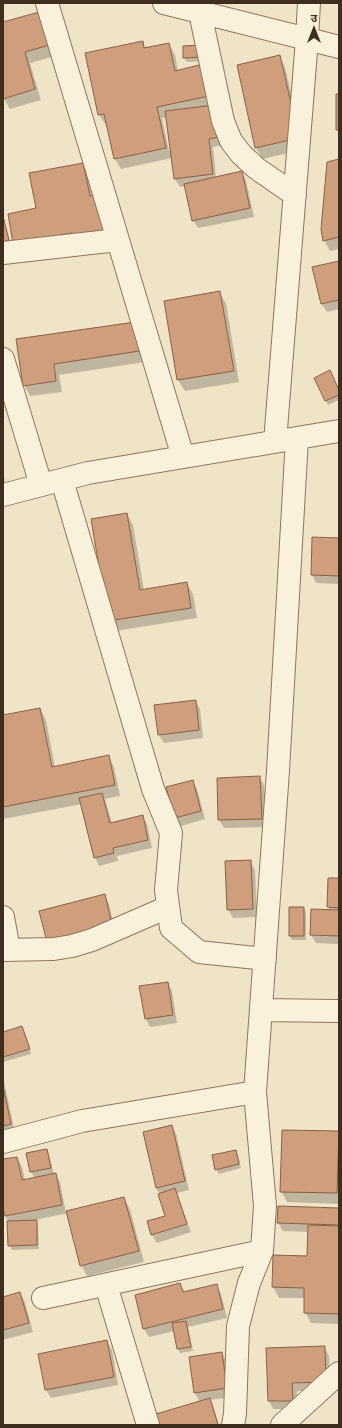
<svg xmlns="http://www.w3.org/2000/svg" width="342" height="1428" viewBox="0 0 342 1428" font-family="Literata,'Noto Sans Devanagari',serif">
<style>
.shadow{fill:#0003;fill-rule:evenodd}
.building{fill:#cf9f7d;stroke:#8d5f41}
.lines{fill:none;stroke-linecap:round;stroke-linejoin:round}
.street-casing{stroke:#8d765c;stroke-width:24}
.street{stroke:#faf1dc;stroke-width:22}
</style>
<rect width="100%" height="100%" fill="#f0e4c8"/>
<path class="shadow" d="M43,12L58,55L30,63L41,100L10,109L3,97V23Z
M142,42L146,49L169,44L175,55L178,71L207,64L224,145L213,147L216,178L242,172L246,181L254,217L198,228L193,220L186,186L180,187L175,179L172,158L121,169L115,159L108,125H106L99,115ZM167,117L171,150L169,151L162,118Z
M199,46L203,61L187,62L184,58Z
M279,56L285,67L304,149L263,159L256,148L238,65Z
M339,160V249L330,251L324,240Z
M82,164L88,175L93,197L117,246L21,255L37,209Z
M3,218L10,245L3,246Z
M339,262V309L327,312L322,304Z
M219,293L226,303L239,382L185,391L178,380L165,302Z
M141,322L152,361L59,375L62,392L30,396L24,385L17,340Z
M315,378L339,391V400L328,405Z
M3,469L5,483H3Z
M127,514L133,525L144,590L187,584L193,594L197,618L115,631L92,519Z
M339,539V584L316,583L312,575Z
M195,701L200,709L203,738L164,743L159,735Z
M40,709L46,720L55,767L108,756L114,767L120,796L105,799L112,823L142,816L147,824L152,848L117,856L118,861L99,866L95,857L82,804L3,819V716Z
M259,777L264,785L266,827L224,828L219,820L218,779Z
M192,781L197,789L205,819L181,826L176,818Z
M250,861L255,870L257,917L233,918L228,909Z
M339,879V944L316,943L311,935V910L330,911L328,907Z
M104,896L109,904L117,937L54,954Z
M303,908L306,912V940H292L290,936Z
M168,983L172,991L177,1023L150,1027L146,1019L140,987Z
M22,1028L31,1054L3,1062V1033Z
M3,1076L15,1133L3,1135Z
M172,1126L176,1134L189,1190L177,1193L191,1232L157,1243L152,1235L148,1222L166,1216L160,1194L156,1188Z
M338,1132L339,1204L287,1202L281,1191Z
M47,1150L49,1154L54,1174H55L60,1182L66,1213L124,1198L130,1209L144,1262L87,1276L81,1265L68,1213L35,1220L38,1225L39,1249L12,1250L9,1245L8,1221L5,1216L3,1203V1160L17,1158L22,1166L25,1180L35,1178L31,1172L28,1153Z
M236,1151L238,1155L241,1168L219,1174L216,1169Z
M339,1209V1324L311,1323L305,1312V1298H279L273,1287L308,1257L309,1232L283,1231L278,1223Z
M180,1284L185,1293L216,1285L221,1294L227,1318L188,1327L193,1351L180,1353L178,1349L175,1331L149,1337L144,1329L136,1295Z
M20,1293L25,1302L33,1332L3,1340V1298Z
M107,1341L112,1350L118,1385L51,1398L46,1390L39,1355Z
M324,1347L329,1356L330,1390L297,1391V1409H273L269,1401Z
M222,1354L227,1362L231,1397L210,1400L214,1408L219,1425H160L200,1402L195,1393Z"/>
<path class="building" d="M43,11L53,44L25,52L35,89L3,99V22Z
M143,41L144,48L169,43L175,71L207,63L214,95L157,107L166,148L114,159L104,114L98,115L85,53Z
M200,45L201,57L183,58V46Z
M280,55L299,138L255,148L237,65Z
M336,94H339V130H336Z
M214,105L220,137L209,139L213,174L174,179L165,111Z
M339,159V237L323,241L321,229L327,162Z
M83,163L90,196L103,194L112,235L73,243L72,233L13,244L8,214L36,208L29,173Z
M242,171L250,208L192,221L184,184Z
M3,216L9,240L3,242Z
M339,261V300L321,304L312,267Z
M220,291L234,371L177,380L164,301Z
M142,321L146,350L54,364L56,381L23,386L16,339Z
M330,370L339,390V395L325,401L314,378Z
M127,513L140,590L187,582L191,608L108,621L91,519Z
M312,537L339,538V576L311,575Z
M196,700L199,730L158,735L154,705Z
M40,708L52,767L109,755L115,785L3,807V715Z
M260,776L262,819L218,820L217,778Z
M193,780L201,811L175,818L166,787Z
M102,793L110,823L143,815L148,840L113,848L114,853L94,858L79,798Z
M251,860L253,909L227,910L225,861Z
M328,878H339V908L327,907Z
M105,894L113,929L48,946L39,911Z
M289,907H304V936H289Z
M311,909L339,910V936L310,935Z
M168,982L173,1015L145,1019L139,986Z
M22,1026L30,1049L3,1057V1032Z
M3,1086L11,1124L3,1126Z
M172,1125L185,1181L156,1188L143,1132Z
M282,1130L339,1131L337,1193L280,1192Z
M47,1149L51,1168L30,1172L26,1153Z
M236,1150L239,1164L215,1170L212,1155Z
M17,1157L22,1180L56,1173L62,1205L5,1216L3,1209V1159Z
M175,1188L187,1224L151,1235L147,1221L165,1216L158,1194Z
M124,1197L139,1251L80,1266L66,1211Z
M278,1206L339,1208V1225L277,1223Z
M37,1220V1245L8,1246L7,1221Z
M308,1225L339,1226V1314L304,1313V1288L272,1287L273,1255L307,1256Z
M180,1283L183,1292L217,1284L223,1309L143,1329L135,1295Z
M20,1292L29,1323L3,1330V1297Z
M186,1321L191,1347L177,1349L172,1323Z
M107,1340L114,1377L45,1390L38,1354Z
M325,1346L326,1382L292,1383L293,1401H268L266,1348Z
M222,1352L227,1388L194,1393L189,1357Z
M210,1398L218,1425H159L156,1414Z"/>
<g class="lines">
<defs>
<path id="street" d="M47,3L183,457
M164,3L339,47
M198,3L223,121L231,141L241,154L256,168L295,195
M3,253L118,240
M3,359L41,485
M275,442L307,39L309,3
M62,480L153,789L171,833L166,890L171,928L199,952L265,959
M3,495L88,473L339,431
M3,917L9,950
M3,950L54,949L72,946L92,940L168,907
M261,1010L339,1011
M3,1142L82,1121L255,1092
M106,1285L148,1425
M43,1298L262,1251
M233,1425L235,1414L238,1326L249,1283L262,1251L265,1206L255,1092L278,771L297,438
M282,1425L339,1373"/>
</defs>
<use href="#street" class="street-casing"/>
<use href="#street" class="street"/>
</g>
<rect width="342" height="1428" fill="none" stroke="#3d2e20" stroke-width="8"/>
<g transform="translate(314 28)" stroke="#f7eed8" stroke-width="3" paint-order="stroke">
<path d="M0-3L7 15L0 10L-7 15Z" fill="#3d2e20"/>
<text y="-6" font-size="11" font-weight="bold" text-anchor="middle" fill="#3d2e20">उ</text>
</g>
</svg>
